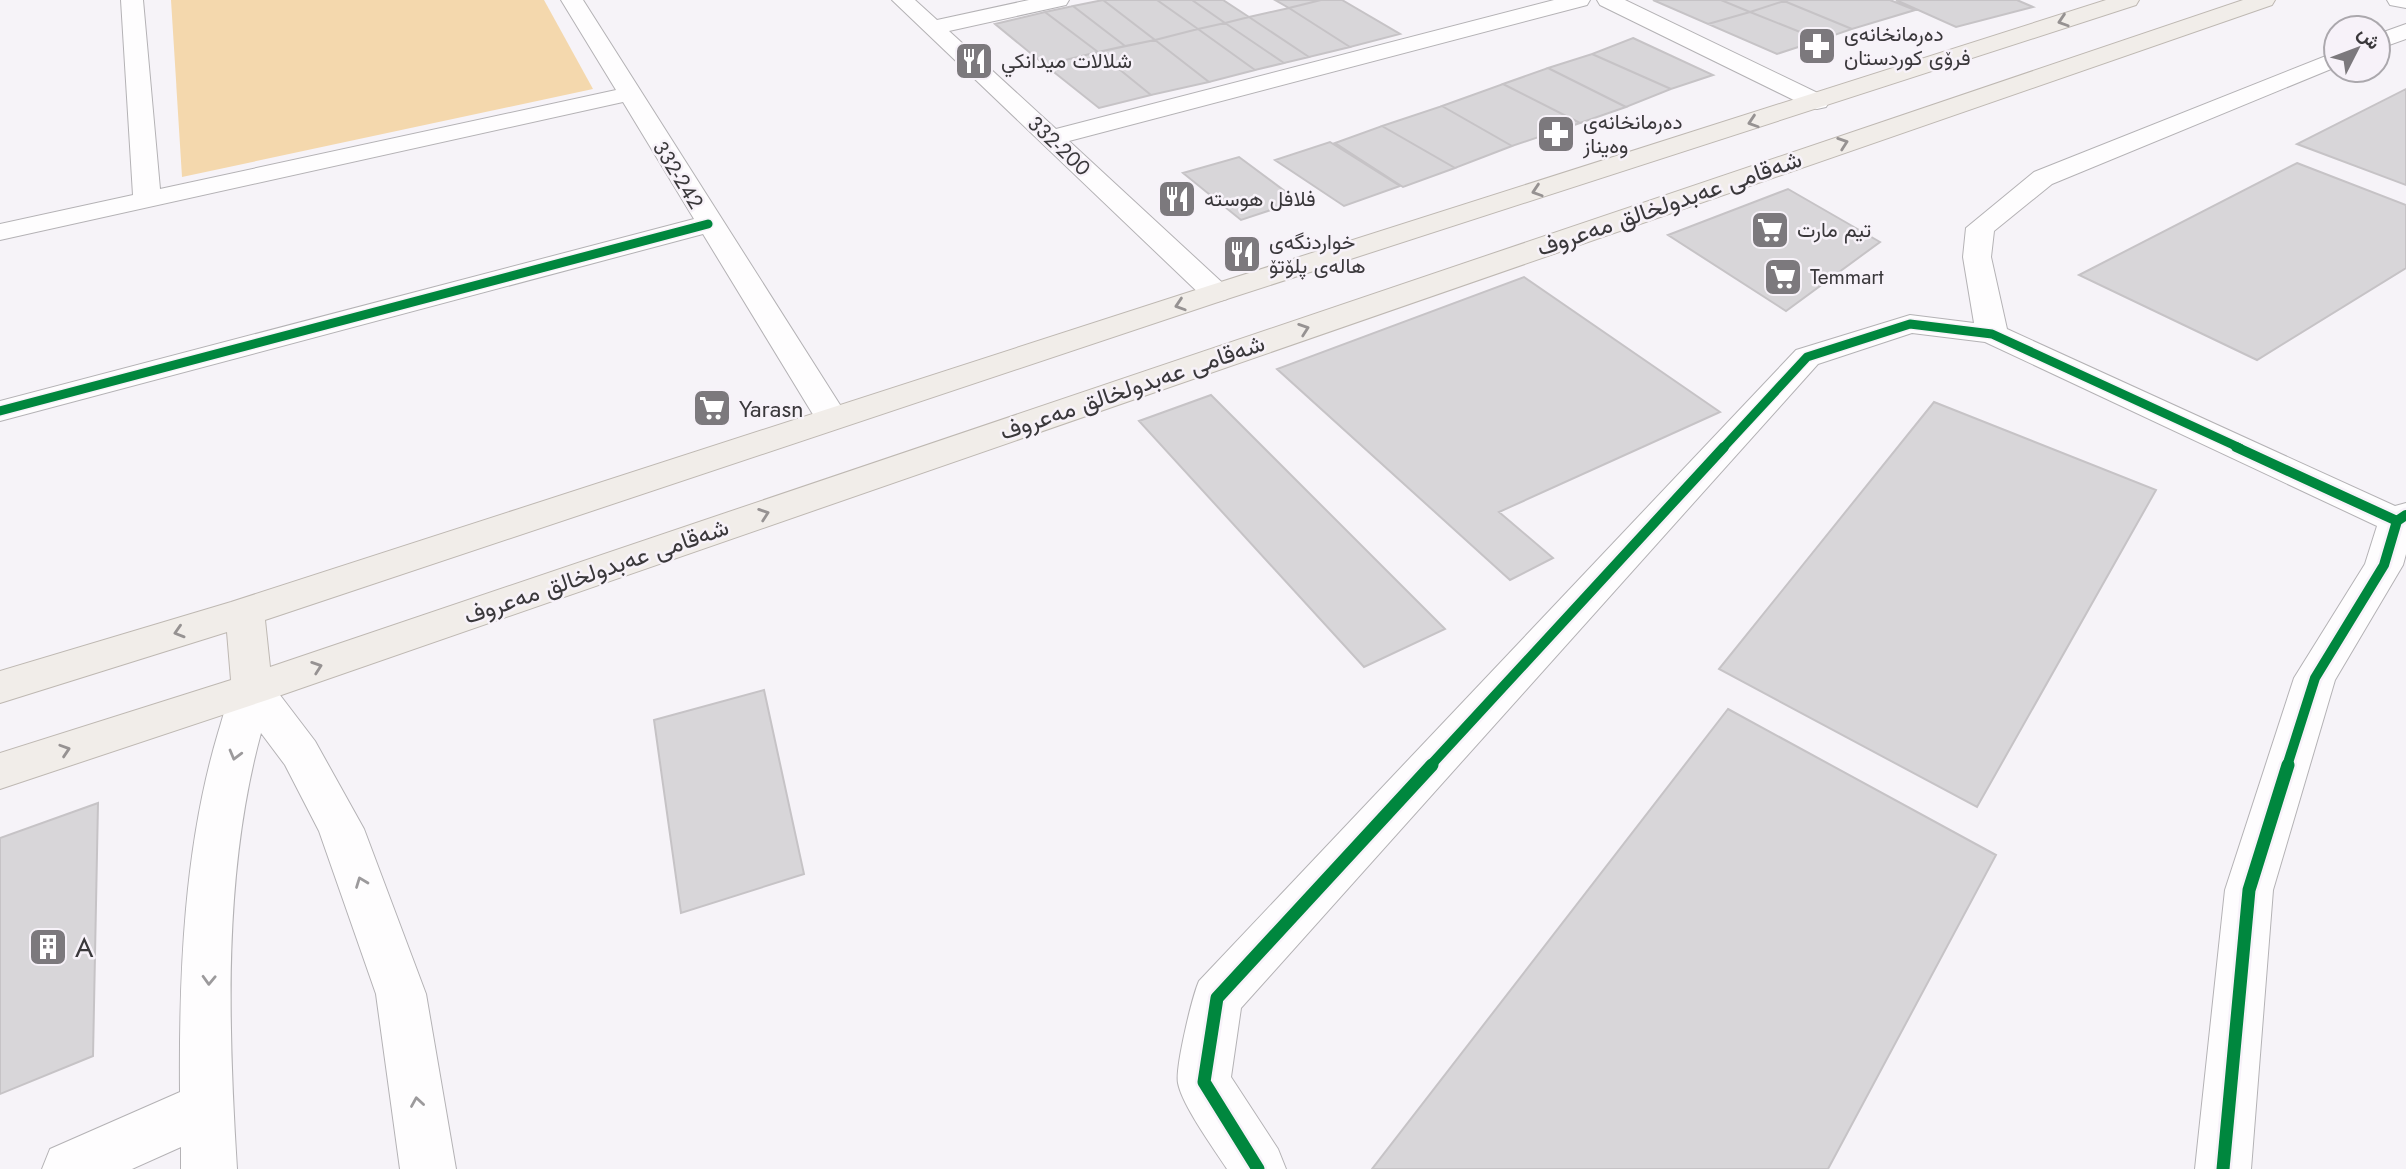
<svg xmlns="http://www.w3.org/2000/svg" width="2406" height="1169" viewBox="0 0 2406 1169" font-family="Jost,Vazirmatn,sans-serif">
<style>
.green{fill:#f4d8ad}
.building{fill:#d8d6d9;stroke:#c6c3c6;stroke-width:2}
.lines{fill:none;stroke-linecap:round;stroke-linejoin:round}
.minor-casing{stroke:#b4b2b5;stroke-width:2}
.major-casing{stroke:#beb8b2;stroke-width:2}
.minor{fill:#fefdfe;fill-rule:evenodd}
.major{fill:#f1ede9;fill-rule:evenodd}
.cycleway-far2-casing{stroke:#f7f2f9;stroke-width:12}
.cycleway-far1-casing{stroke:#f7f2f9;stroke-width:15}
.cycleway-casing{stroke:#f7f2f9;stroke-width:18}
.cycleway-far2{stroke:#00873e;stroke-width:9}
.cycleway-far1{stroke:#00873e;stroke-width:10}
.cycleway{stroke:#00873e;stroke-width:13}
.oneway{stroke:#969292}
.oneway2{stroke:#9c9a9c}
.labels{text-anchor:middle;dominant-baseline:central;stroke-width:5;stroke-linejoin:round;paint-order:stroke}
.far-poi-label{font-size:21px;fill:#3a383b;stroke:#f7f2f9;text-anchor:start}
.far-street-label{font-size:21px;fill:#3a383b;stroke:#f7f2f9}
.street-label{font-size:24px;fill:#3a383b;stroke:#f7f2f9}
.poi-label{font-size:24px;fill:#3a383b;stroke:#f7f2f9;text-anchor:start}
.near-poi-label{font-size:28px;fill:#3a383b;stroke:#f7f2f9;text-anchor:start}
</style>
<rect width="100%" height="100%" fill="#f6f3f8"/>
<path class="green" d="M171,0H544L593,89L182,177Z"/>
<path class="building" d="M1103,0L1155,40L1125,46L1073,6Z
M1103,0H1157L1198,29L1155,40Z
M1157,0H1192L1225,23L1198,29Z
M1192,0H1223L1249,17L1225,23Z
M1275,0H1321L1289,8Z
M1321,0H1342L1400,34L1350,47L1289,8Z
M1653,0H1721L1750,12L1708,24Z
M1721,0H1781L1784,1L1750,12Z
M1788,0H1890L1915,10L1852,29L1784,1Z
M1896,0H2017L2033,7L1956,27Z
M1784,1L1852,29L1820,40L1750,12Z
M1073,6L1125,46L1098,52L1045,12Z
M1289,8L1350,47L1309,57L1249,17Z
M1045,12L1098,52L1045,65L995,24Z
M1750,12L1820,40L1777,54L1708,24Z
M1249,17L1309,57L1284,63L1225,23Z
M1225,23L1284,63L1255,70L1198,29Z
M1198,29L1255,70L1209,82L1155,40Z
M1633,38L1713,75L1671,89L1592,54Z
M1155,40L1209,82L1151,95L1098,52Z
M1098,52L1151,95L1099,108L1045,65Z
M1592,54L1671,89L1626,107L1548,68Z
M1548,68L1626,107L1580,123L1503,84Z
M1503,84L1580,123L1512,146L1442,106Z
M2406,89V185L2297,144Z
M1442,106L1512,146L1455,168L1382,126Z
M1382,126L1455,168L1403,187L1335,143Z
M1330,142L1400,186L1344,206L1275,160Z
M1239,157L1298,201L1241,220L1183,173Z
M2297,163L2406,205V268L2257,360L2079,275Z
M1788,189L1880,242L1786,311L1668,235Z
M1524,277L1720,412L1499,512L1553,558L1510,580L1277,369Z
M1211,395L1445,629L1364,667L1139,421Z
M1934,402L2156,490L1977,807L1719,669Z
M764,690L804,874L681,913L654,720Z
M1728,709L1996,855L1828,1169H1372Z
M98,803L93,1056L0,1094V838Z"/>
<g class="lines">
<defs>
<path id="minor" d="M121,0H143L160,189L616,90L561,0H583L849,419L844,426L832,429L820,426L703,234L0,421V401L694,219L623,102L0,240V224L133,195Z
M892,0H915L937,20L1029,0H1069L1066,5L949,31L1056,129L1554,0H1590L1587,5L1069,141L1227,287L1231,293L1227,299L1216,302L1205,299Z
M1597,0H1625L1826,97L1829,102L1826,107L1817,109L1808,107L1600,5Z
M2387,0H2406V8L2390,5Z
M2406,24V39L2378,49V34Z
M2336,52V67L2052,184L1994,231L1991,257L2007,329L2395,506L2406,503V554L2403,565L2335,680L2273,890L2251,1169H2195L2225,890L2294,678L2365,564L2377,526L1985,342L1912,333L1818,364L1241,1008L1231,1077L1278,1149L1286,1169H1227C1214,1149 1182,1105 1178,1083C1175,1068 1192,997 1199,981L1796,350L1910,315L1974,323L1963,257L1966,228L2034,172Z
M252,673L267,678L315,741L364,829L426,994L456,1169H400L376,994L319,831L285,765L261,733C223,873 228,1026 237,1169H181V1147L132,1169H42L50,1149L180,1092C179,973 184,847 218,733C224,714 228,695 237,678Z"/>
<path id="major" d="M2106,0H2139L2136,5L1227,299L265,620L270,667L2243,0H2275L2272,5L267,700L0,789V753L231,680L227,632L0,703V671L231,602L1205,287Z"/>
</defs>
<use href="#minor" class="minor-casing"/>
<use href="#major" class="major-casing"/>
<use href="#minor" class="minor"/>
<use href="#major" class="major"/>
<defs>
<path id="cycleway-far2" d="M0,411L708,224
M1723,448L1807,357L1910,324L1992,334L2240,448"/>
<path id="cycleway-far1" d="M2236,447L2397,521
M1430,766L1724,447
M2287,766L2315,678L2384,565L2397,521L2406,515"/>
<path id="cycleway" d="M1258,1169L1204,1082L1217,998L1432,765
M2223,1169L2249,890L2288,765"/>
</defs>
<use href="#cycleway-far2" class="cycleway-far2-casing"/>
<use href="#cycleway-far1" class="cycleway-far1-casing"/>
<use href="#cycleway" class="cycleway-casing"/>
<use href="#cycleway-far2" class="cycleway-far2"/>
<use href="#cycleway-far1" class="cycleway-far1"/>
<use href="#cycleway" class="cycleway"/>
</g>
<defs><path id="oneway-chevron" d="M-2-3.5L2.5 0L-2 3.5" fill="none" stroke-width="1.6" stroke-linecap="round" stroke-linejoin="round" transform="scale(1.75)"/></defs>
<g class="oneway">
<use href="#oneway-chevron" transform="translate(2063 21) rotate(162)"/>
<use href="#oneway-chevron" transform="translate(1753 122) rotate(162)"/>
<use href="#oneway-chevron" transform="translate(1843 143) rotate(-19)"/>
<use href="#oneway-chevron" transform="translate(1537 191) rotate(162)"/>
<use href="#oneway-chevron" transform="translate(1180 305) rotate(162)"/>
<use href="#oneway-chevron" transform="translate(1304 329) rotate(-19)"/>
<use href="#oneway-chevron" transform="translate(764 514) rotate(-19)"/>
<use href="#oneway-chevron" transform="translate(179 632) rotate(163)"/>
<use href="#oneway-chevron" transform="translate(317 667) rotate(-19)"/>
<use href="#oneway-chevron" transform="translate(65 750) rotate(-18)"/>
</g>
<g class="oneway2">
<use href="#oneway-chevron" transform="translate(235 755) rotate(105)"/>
<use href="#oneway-chevron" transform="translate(361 882) rotate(-111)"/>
<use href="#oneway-chevron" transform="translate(209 980) rotate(92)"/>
<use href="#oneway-chevron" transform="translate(417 1102) rotate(-99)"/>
</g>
<defs>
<symbol id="pharmacy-square" viewBox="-11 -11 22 22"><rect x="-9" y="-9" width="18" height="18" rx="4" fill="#7c797d" stroke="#f7f2f9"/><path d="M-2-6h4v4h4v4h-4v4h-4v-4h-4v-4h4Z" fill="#fff"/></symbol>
<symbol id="restaurant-square" viewBox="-11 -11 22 22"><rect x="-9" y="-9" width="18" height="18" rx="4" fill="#7c797d" stroke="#f7f2f9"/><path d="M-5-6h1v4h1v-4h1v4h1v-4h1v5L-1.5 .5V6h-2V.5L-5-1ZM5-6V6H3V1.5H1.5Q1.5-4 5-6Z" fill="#fff"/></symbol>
<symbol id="supermarket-square" viewBox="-11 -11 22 22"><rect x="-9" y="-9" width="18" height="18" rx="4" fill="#7c797d" stroke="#f7f2f9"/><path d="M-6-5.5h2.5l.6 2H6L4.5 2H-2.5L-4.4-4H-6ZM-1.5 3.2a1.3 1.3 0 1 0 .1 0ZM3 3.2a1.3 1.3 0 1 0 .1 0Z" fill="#fff"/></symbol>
<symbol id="building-square" viewBox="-11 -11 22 22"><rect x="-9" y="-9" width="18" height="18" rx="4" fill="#7c797d" stroke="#f7f2f9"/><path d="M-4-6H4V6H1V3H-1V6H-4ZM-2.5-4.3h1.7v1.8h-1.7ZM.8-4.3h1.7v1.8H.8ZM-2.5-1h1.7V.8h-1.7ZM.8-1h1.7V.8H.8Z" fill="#fff"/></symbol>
</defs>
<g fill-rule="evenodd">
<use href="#pharmacy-square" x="1795" y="24" width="44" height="44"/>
<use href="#restaurant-square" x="952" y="39" width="44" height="44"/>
<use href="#pharmacy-square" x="1534" y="112" width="44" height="44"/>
<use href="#restaurant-square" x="1155" y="177" width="44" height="44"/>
<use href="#supermarket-square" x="1748" y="208" width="44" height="44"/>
<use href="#restaurant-square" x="1220" y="232" width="44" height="44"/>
<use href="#supermarket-square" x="1761" y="255" width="44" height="44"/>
<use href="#supermarket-square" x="690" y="386" width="44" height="44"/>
<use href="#building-square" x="26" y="925" width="44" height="44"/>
</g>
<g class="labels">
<g class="far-poi-label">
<text x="1844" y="34">دەرمانخانەی<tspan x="1844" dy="24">فرۆی کوردستان</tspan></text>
<text x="1001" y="61">شلالات ميدانكي</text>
<text x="1583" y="122">دەرمانخانەی<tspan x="1583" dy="24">وەیناز</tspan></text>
<text x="1204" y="199">فلافل هوسته</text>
<text x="1797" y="230">تيم مارت</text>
<text x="1269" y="242">خواردنگەی<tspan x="1269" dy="24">هالەی پلۆتۆ</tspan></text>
<text x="1810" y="277">Temmart</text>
</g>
<g class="far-street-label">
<text transform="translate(1059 146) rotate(43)">332-200</text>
<text transform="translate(678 175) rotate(58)">332-242</text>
</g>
<g class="street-label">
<text transform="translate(1669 203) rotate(-19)">شەقامی عەبدولخالق مەعروف</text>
<text transform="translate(1132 387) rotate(-19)">شەقامی عەبدولخالق مەعروف</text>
<text transform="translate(596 571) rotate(-19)">شەقامی عەبدولخالق مەعروف</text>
</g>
<g class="poi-label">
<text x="739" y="408">Yarasn</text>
</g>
<g class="near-poi-label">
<text x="75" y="947">A</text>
</g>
</g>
<g transform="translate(2357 49) rotate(48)"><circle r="33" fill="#f7f2f9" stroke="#aba8ad" stroke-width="2"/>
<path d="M0-5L12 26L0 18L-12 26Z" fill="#7c797d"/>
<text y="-10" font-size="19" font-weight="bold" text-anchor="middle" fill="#3a383b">ش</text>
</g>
</svg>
